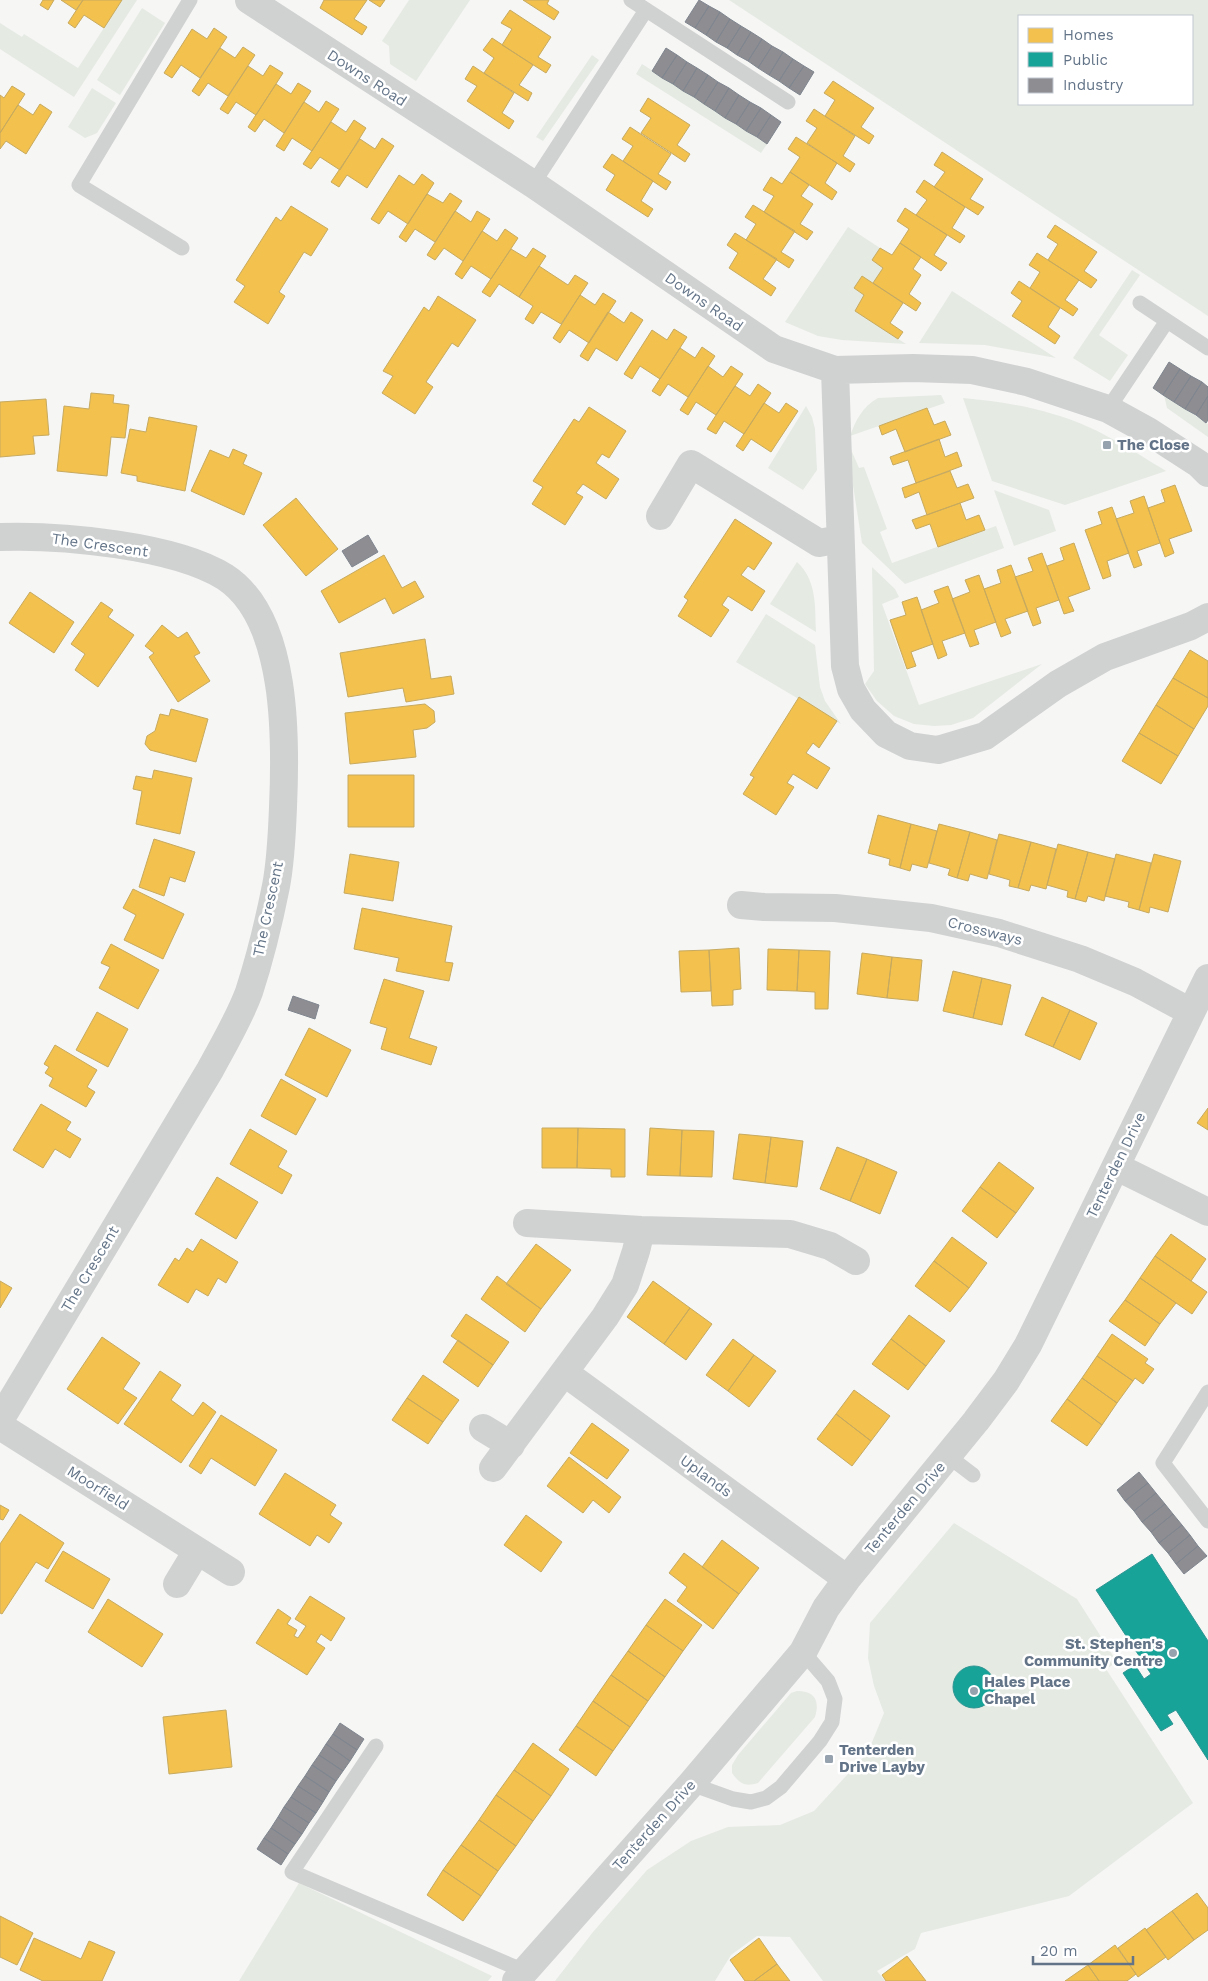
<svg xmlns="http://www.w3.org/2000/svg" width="1208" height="1981" viewBox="0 0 1208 1981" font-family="'Work Sans',sans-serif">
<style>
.green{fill:#e5eae3;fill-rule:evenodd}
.homes{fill:#f2c14e;stroke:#c7aa5f}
.public{fill:#17a398;stroke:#2e9593}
.industry{fill:#8d8d92;stroke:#80868f}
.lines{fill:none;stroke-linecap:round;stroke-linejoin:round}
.service{stroke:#d0d1d1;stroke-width:15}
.minor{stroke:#d0d1d1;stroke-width:28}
.poi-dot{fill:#96a2ae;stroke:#fff;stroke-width:2}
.labels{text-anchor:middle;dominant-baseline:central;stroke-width:5;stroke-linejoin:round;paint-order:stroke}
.street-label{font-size:15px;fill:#637488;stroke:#fff}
.poi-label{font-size:15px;font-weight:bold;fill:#637488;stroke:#fff;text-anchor:start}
</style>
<rect width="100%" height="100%" fill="#f6f6f5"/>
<path class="green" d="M122,0H137L74,97L0,49V23L22,37L24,34L78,68Z
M409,0H470L416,81L390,64L389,46L382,41Z
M729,0H1208V316ZM1192,16V104H1019V16Z
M142,8L165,23L120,95L97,80Z
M592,55L599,60L543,141L536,137Z
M642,64L767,144L761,153L636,74Z
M92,88L116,103L97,133L85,138L68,127Z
M848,227L880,248L872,260L883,268L873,283L862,276L854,288L864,295L855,311L906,344L842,340L818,336L785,322Z
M1132,270L1140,275L1099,335L1128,355L1110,381L1073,358Z
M952,291L1056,358L985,345L919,343Z
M941,395L945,403L850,436C856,420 862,407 878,398Z
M1164,395L1208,424V437L1167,408Z
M963,398C994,401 1024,405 1053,414C1094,425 1130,449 1166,471L1065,505L992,481Z
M806,406L812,417L815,429L817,470L803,490L768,468Z
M849,445L859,468L864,467L887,529L880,532L892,563L996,526L1004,548L905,584L862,543L852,479Z
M994,490L1049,510L1056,531L1014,546Z
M797,562C817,580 815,607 816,632L770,604Z
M872,567L895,589L899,597L882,604L919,705L1042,664L973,718L951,725L934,726L914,724L894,716L877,701L865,684L874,671Z
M766,614L815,645L820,687L825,701L841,724L736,662Z
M954,1523L1077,1599L1117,1662L1106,1669L1193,1803L1069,1896L921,1933L915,1949L877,1971L885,1981H823L790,1937L757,1936L731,1955L715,1981H555L593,1932L647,1870L691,1841L728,1827L780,1825L814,1811L868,1752L884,1713L874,1686L868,1658L870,1623Z
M797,1691C815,1691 820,1701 815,1717L758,1783C745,1787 740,1784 732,1773V1765L738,1755L791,1693Z
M299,1883L492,1976L488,1981H239Z"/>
<path class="homes" d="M43,0H54L48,10L40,5Z
M61,0H83L76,10Z
M83,0H122L104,28L84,15L75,28L68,23Z
M324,0H367L354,19L367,27L362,35L320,8Z
M369,0H385L380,7Z
M523,0H549L547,4L559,12L554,20Z
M510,10L551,37L538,57L551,65L546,73L502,45L512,29L501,23Z
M214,28L227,37L200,78L181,65L172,78L164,73L192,29L207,39Z
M492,38L533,65L519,85L532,93L528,101L484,73L494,58L483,50Z
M243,47L255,55L228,96L208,83L199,96L192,91L220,48L235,58Z
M270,65L283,73L256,115L236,102L228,114L220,109L248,66L263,76Z
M473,66L514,93L502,113L514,121L509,129L467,101L477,86L465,79Z
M833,81L874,108L861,127L874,136L869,144L825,116L835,100L824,93Z
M298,83L311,91L284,133L264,119L255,132L248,127L276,84L291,94Z
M12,86L25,94L0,133V95L4,98Z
M648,98L690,125L677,145L690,154L685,162L641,133L651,118L640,111Z
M326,101L339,109L312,151L292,138L284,151L276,146L304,102L319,112Z
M40,104L52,112L26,154L6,141L0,149V133L18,105L33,115Z
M814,109L855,136L843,156L855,164L850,172L807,143L817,128L806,121Z
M354,120L366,128L340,170L320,157L311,169L303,164L331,122L346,132Z
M630,127L671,154L658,174L671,182L666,190L623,161L633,146L622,139Z
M796,137L837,163L825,183L837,192L832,200L790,172L800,157L788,149Z
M382,138L394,146L367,188L347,175L339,187L331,182L360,139L375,149Z
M942,152L983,179L970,199L984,207L978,215L934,187L945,172L934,165Z
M612,154L653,181L641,201L653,209L648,217L606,190L615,175L603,167Z
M790,172L809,185L801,196L813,204L800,224L813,232L807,240L764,212L774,196L763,190L771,177L782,184Z
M422,174L434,183L408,224L388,211L379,224L371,219L399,175L414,185Z
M924,180L965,207L952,228L965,236L960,243L916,215L927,200L916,192Z
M450,193L462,201L435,242L415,229L406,242L399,237L427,194L443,203Z
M753,205L795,231L781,252L794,260L789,268L746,240L756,224L745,217Z
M291,206L328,229L311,256L304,252L279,292L285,296L268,324L234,302L245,286L236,280L276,217L281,221Z
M905,208L947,235L934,255L947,263L941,271L900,243L909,229L897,221Z
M455,211L471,222L477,211L490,219L463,261L444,248L435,260L427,255Z
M1055,225L1097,252L1084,271L1097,280L1091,288L1048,260L1058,244L1047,237Z
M505,229L518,238L491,279L471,266L462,279L455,274L482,231L497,241Z
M735,233L777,259L763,279L776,288L771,296L729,268L738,253L727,245Z
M900,243L921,257L913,269L921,275L909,294L921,303L916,311L873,283L883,268L872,260L880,248L892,255Z
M533,248L546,256L519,297L499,284L490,297L482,292L511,249L526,258Z
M1037,253L1079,280L1065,300L1078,309L1073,316L1030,288L1040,272L1029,265Z
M539,266L568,285L575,275L588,283L561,324L541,312L533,324L525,319L533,306L519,297Z
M862,276L903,303L890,323L903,332L898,339L855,311L864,295L854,288Z
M1019,281L1060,308L1048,327L1060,336L1055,344L1012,316L1022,301L1011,293Z
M603,293L616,301L589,343L569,330L560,343L553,338L580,295L595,305Z
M438,296L476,320L458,347L452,343L426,382L433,387L415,414L382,393L393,376L383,371L424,307L429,311Z
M608,312L624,323L631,312L643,320L617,361L596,348L588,361L580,356Z
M674,329L687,337L660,379L640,366L632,379L624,374L652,330L667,340Z
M702,347L715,356L688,397L668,384L660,396L652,391L680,348L695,358Z
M708,366L723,377L731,366L743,374L716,415L696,402L688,415L680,410Z
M758,384L771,393L744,434L724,421L716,434L707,429L735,386L750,396Z
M91,393L114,395L113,403L129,405L125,438L111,437L107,476L57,471L64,406L89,409Z
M46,399L49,435L33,436L35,454L0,457V402Z
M764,403L779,413L786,403L798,411L771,452L751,439L743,451L736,446Z
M589,407L626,431L609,458L602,454L596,463L619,479L606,499L583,484L576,493L583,497L565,525L532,504L543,487L533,481L574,419L579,422Z
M927,408L934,425L945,421L951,435L905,452L896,429L882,435L879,426Z
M149,417L197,426L185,491L137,481V476L121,473L130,429L146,432Z
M939,439L945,457L957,452L962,466L916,483L908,460L893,465L890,457Z
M233,449L247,455L243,464L262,473L244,515L191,491L210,450L229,458Z
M950,471L957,488L968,484L974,498L927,515L919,492L905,498L902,488Z
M1175,485L1192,531L1169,539L1174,553L1165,557L1148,508L1165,502L1161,490Z
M1144,496L1160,543L1137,551L1142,565L1134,568L1116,519L1134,513L1130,501Z
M296,498L338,549L306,576L263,525Z
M960,503L966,520L979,515L985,530L938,547L930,524L916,529L912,520Z
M1112,507L1129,553L1107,561L1111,576L1103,579L1085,530L1102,524L1098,512Z
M735,519L772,543L754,570L748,566L741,575L765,591L752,611L728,596L722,605L729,610L711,637L678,616L688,600L684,597Z
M1074,543L1090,589L1068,597L1074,611L1064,614L1047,566L1064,560L1060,548Z
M1042,553L1059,600L1036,608L1041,623L1033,626L1015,577L1033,571L1028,558Z
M384,555L402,588L415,581L424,597L393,614L385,598L339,623L321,591Z
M1011,565L1028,611L1005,619L1011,633L1001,637L984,589L1001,583L997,570Z
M979,575L996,622L974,630L979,644L970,647L952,599L970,592L965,580Z
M948,586L965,633L942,641L947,655L938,659L921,610L939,603L934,591Z
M30,592L74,622L54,653L9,623Z
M917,597L933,644L911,652L916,666L907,669L890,620L906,615L902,602Z
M101,602L113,610L108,617L134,635L98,687L75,670L85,654L71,644Z
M162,625L178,638L187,632L200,653L194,656L210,681L178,702L149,657L154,653L145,646Z
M425,639L431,679L451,676L454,694L406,702L403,688L348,697L340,653Z
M1190,650L1208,661V698L1173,678Z
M1173,678L1208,698V706L1194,729L1156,705Z
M799,697L837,721L819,748L813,743L806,753L830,768L817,789L793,774L787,783L794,787L776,815L743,794L754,777L750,775Z
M425,704L434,711L435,722L427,728L413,730L416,757L350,764L345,713Z
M1156,705L1194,729L1178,756L1139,733Z
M171,709L208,719L196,762L150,750L145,744L147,736L155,731L160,714L169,716Z
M1139,733L1178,756L1161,784L1122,761Z
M154,770L192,778L180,834L136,824L142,791L133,789L136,776L152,779Z
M348,775H414V827H348Z
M878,815L911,824L900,868L889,865L890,859L868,853Z
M911,824L937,831L927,868L912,864L910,871L900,868Z
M939,824L970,832L957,878L948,875L950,869L929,863Z
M970,832L997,840L987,879L970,874L968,881L957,878Z
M999,834L1031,842L1018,888L1009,886L1010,880L989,874Z
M154,839L195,852L185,882L170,877L164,896L139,887Z
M1031,842L1056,849L1046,889L1031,885L1029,891L1018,888Z
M1058,844L1088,852L1075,899L1067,897L1068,891L1047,885Z
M1088,852L1115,859L1104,901L1088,896L1086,902L1075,899Z
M350,854L399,862L393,901L344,893Z
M1116,854L1151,863L1139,910L1128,907L1129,902L1105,896Z
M1154,854L1181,861L1168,912L1150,907L1149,913L1139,910Z
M133,889L184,914L163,959L124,940L136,915L123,908Z
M362,908L452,926L445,962L453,963L449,981L396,971L399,958L354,949Z
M111,944L159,970L138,1009L99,988L110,967L101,963Z
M739,948L741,989L733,990V1005L712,1006L709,950Z
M768,949L799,950L797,991L767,990Z
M709,950L711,991L681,992L679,951Z
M799,950L830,951L828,1009H815V992L797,991Z
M862,953L892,957L887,998L857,994Z
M892,957L922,960L918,1001L887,998Z
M953,971L982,978L973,1018L943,1011Z
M982,978L1011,985L1002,1025L973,1018Z
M384,979L424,991L409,1038L437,1047L431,1065L381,1049L387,1028L370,1023Z
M1042,997L1070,1010L1053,1047L1025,1035Z
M1070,1010L1097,1023L1080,1060L1053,1047Z
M97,1012L128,1029L108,1067L76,1050Z
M309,1028L351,1050L327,1097L285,1075Z
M55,1045L97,1070L87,1087L95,1092L86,1107L49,1086L53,1078L45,1073L49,1067L44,1064Z
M281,1079L316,1099L296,1135L261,1116Z
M41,1104L71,1122L66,1130L81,1139L70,1158L55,1149L43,1168L13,1150Z
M1208,1108V1130L1197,1123Z
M542,1128H578L577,1168H542Z
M578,1128L625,1129V1177H611V1169L577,1168Z
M650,1128L682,1130L680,1176L647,1175Z
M250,1129L287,1151L278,1167L292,1175L282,1194L230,1164Z
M682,1130L714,1131L712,1177L680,1176Z
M739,1134L771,1137L765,1183L733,1179Z
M771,1137L803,1141L797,1187L765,1183Z
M837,1147L867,1159L850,1201L820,1189Z
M867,1159L897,1172L880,1214L850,1201Z
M999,1162L1034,1188L1016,1213L980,1187Z
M217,1177L258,1202L236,1239L195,1214Z
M980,1187L1016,1213L997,1238L962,1211Z
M1171,1234L1206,1259L1191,1281L1155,1256Z
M952,1237L987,1263L969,1288L934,1261Z
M201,1239L238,1262L226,1283L218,1278L208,1296L196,1289L188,1303L158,1285L175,1258L179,1261L187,1248L193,1252Z
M536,1244L571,1270L541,1309L506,1284Z
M1155,1256L1207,1292L1192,1314L1140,1278Z
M934,1261L969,1288L950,1312L915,1286Z
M497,1276L541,1309L525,1332L481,1299Z
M1140,1278L1176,1303L1160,1324L1125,1300Z
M0,1281L12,1288L0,1308Z
M653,1281L690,1308L664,1344L627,1317Z
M1125,1300L1160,1324L1145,1346L1109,1321Z
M690,1308L712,1324L686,1360L664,1344Z
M466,1314L509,1342L493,1365L451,1336Z
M909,1315L945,1341L926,1366L891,1339Z
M1112,1334L1148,1359L1145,1363L1154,1369L1143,1384L1135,1378L1133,1381L1097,1356Z
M102,1337L140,1363L123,1389L137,1398L118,1424L67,1389Z
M733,1339L754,1355L728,1391L706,1375Z
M891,1339L926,1366L908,1390L872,1364Z
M458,1340L493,1365L478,1387L443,1362Z
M754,1355L776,1371L749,1407L728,1391Z
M1097,1356L1133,1381L1117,1403L1082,1378Z
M160,1371L181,1385L171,1400L193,1416L203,1402L216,1412L181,1463L124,1424Z
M423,1375L459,1400L443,1422L407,1398Z
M1082,1378L1117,1403L1102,1425L1067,1399Z
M854,1390L890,1416L871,1441L836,1414Z
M407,1398L443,1422L428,1444L392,1420Z
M1067,1399L1102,1425L1087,1446L1051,1421Z
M836,1414L871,1441L852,1466L817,1439Z
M221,1415L277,1450L255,1486L211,1458L201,1474L189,1466Z
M592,1423L629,1450L607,1479L570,1453Z
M569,1457L621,1497L609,1513L593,1500L583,1513L547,1486Z
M285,1473L336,1505L330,1515L342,1523L329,1543L317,1535L310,1546L259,1514Z
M0,1505L9,1510L3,1520L0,1519Z
M20,1514L64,1543L48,1569L36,1562L2,1614L0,1613V1544Z
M526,1515L562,1542L541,1572L504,1545Z
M722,1540L759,1568L739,1594L702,1567Z
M63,1551L110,1579L93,1609L45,1581Z
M684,1553L739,1594L713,1629L677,1601L687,1587L669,1573Z
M310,1596L345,1618L331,1641L321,1634L316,1642L325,1648L307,1675L256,1643L278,1609L291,1618L287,1624L297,1630L294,1636L298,1638L306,1626L295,1619Z
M108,1599L163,1634L142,1667L88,1632Z
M665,1599L702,1625L683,1651L646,1625Z
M646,1625L683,1651L665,1677L628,1651Z
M628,1651L665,1677L648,1701L611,1675Z
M611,1675L648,1701L630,1727L593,1701Z
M593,1701L630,1727L613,1751L576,1726Z
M226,1710L232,1767L169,1774L163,1717Z
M576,1726L613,1751L596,1776L559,1750Z
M533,1743L569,1769L551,1796L514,1770Z
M514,1770L551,1796L533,1821L496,1795Z
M496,1795L533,1821L516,1846L479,1820Z
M479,1820L516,1846L498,1871L461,1845Z
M461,1845L498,1871L481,1896L443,1870Z
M443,1870L481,1896L463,1921L427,1895Z
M1197,1893L1208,1908V1930L1194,1940L1172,1911Z
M1172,1911L1194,1940L1168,1960L1146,1930Z
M0,1916L33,1933L17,1965L0,1957Z
M1145,1928L1166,1957L1138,1977L1118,1948Z
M34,1938L81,1959L89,1941L115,1952L102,1981H43L20,1970Z
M759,1938L777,1964L754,1981H745L730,1960Z
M1115,1945L1136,1974L1127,1981H1099L1088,1965Z
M907,1956L926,1981H886L882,1975Z
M777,1964L790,1981H754Z
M1088,1965L1099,1981H1065Z"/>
<path class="public" d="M1152,1554L1208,1641V1760L1176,1710L1167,1715L1173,1724L1161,1731L1123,1673L1135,1665L1144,1679L1151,1674L1096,1590Z
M953 1687a21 21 0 1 1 42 0a21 21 0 1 1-42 0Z"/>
<path class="industry" d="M699,0L709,6L695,28L685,22Z
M709,6L720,12L706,35L695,28Z
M720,12L730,19L716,42L706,35Z
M730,19L741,26L727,48L716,42Z
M741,26L751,32L737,55L727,48Z
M751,32L762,39L748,61L737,55Z
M762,39L772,46L758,68L748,61Z
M772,46L783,52L769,75L758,68Z
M666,48L677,55L662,78L652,71Z
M783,52L793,59L779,81L769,75Z
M677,55L687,62L673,84L662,78Z
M793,59L804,66L789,88L779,81Z
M687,62L697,68L683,91L673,84Z
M804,66L814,72L800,95L789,88Z
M697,68L708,75L694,97L683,91Z
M708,75L718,82L704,104L694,97Z
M718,82L729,88L715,111L704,104Z
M729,88L739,95L725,118L715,111Z
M739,95L750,102L736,124L725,118Z
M750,102L761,108L746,131L736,124Z
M761,108L771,115L757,137L746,131Z
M771,115L781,122L767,144L757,137Z
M1169,362L1180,369L1163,395L1153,388Z
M1180,369L1191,376L1174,402L1163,395Z
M1191,376L1202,382L1185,409L1174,402Z
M1202,382L1208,387V396L1196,415L1185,409Z
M1208,396V420L1206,423L1196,415Z
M368,535L378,552L352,567L342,551Z
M293,996L319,1005L315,1019L288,1010Z
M1139,1472L1148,1483L1125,1501L1117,1490Z
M1148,1483L1156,1493L1134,1511L1125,1501Z
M1156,1493L1165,1504L1142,1522L1134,1511Z
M1165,1504L1173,1514L1151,1532L1142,1522Z
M1173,1514L1182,1525L1159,1543L1151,1532Z
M1182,1525L1190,1535L1168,1553L1159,1543Z
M1190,1535L1198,1546L1176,1564L1168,1553Z
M1198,1546L1207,1556L1184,1574L1176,1564Z
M340,1723L364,1739L357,1750L333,1734Z
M333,1734L357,1750L350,1761L326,1744Z
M326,1744L350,1761L343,1771L319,1755Z
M319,1755L343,1771L336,1781L312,1765Z
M312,1765L336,1781L329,1792L305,1776Z
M305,1776L329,1792L323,1802L298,1786Z
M298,1786L323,1802L316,1813L291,1797Z
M291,1797L316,1813L309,1823L284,1807Z
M284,1807L309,1823L302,1834L278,1817Z
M278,1817L302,1834L295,1844L271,1828Z
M271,1828L295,1844L288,1854L264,1838Z
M264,1838L288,1854L281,1865L257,1849Z"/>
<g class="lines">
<path class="service" d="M631,0L788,102
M533,184L646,10
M182,248L79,185L190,0
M1140,303L1208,348
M1108,409L1167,321
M1208,1392L1163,1463L1208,1521
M948,1456L973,1475
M376,1746L292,1872L524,1971
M691,1784L733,1799L751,1802L766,1798L781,1787L820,1741L832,1722L835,1699L828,1681L803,1652"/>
<path class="minor" d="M249,0L533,184L774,349L835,370L913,368L972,370L1027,382L1108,409L1148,431L1199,464L1208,473
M835,370L845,666L851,689L863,710L886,734L910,746L938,750L985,736L1058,684L1105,657L1191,626L1208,617
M660,516L691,464L819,543L840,539
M0,537C60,535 174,545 225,577C288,618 286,740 283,807C282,833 281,860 276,886C269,921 260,958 249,992C239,1019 224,1044 210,1070L0,1420
M741,905L764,907L835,908L931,918L999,933L1080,959L1135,982L1191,1012
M1117,1167L1208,1212
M527,1223L641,1230L790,1234L830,1246L856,1261
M565,1373L847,1579
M0,1426L231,1572
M483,1428L511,1445
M493,1468L605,1317L625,1285L636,1251L641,1230
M177,1584L197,1551
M516,1981L691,1784L803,1652L826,1608L847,1579L976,1421L1006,1381L1028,1345L1208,978"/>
</g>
<g class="poi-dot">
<rect x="1102" y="440" width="10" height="10" rx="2.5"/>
<circle cx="1173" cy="1653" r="5"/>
<circle cx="974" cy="1691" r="5"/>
<rect x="824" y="1754" width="10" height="10" rx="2.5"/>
</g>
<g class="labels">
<g class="street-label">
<text transform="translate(367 78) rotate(33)">Downs Road</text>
<text transform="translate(704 302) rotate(35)">Downs Road</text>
<text transform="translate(100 545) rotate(8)">The Crescent</text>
<text transform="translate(268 909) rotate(-78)">The Crescent</text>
<text transform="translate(985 931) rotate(14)">Crossways</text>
<text transform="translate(1116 1165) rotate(-64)">Tenterden Drive</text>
<text transform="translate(90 1269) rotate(-59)">The Crescent</text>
<text transform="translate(706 1476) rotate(36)">Uplands</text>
<text transform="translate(98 1488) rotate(32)">Moorfield</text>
<text transform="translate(905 1508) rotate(-50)">Tenterden Drive</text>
<text transform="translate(654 1825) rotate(-48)">Tenterden Drive</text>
</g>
<g class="poi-label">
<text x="1117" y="445">The Close</text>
<text x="1163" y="1644" text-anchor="end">St. Stephen's<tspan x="1163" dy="17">Community Centre</tspan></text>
<text x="984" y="1682">Hales Place<tspan x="984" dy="17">Chapel</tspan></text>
<text x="839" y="1750">Tenterden<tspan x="839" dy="17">Drive Layby</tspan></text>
</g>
</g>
<rect x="1018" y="15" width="175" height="90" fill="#ffffff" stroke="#c1c7cf"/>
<rect x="1028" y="28" width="25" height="15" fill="#f2c14e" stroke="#c1c7cf"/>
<text x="1063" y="40" font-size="15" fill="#637488">Homes</text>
<rect x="1028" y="52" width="25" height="15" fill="#17a398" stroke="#c1c7cf"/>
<text x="1063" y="65" font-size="15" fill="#637488">Public</text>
<rect x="1028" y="78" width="25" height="15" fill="#8d8d92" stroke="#c1c7cf"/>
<text x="1063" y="90" font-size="15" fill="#637488">Industry</text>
<path d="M1033 1956v8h100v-8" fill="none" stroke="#637488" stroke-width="2.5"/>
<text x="1040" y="1956" font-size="15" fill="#637488" stroke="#ffffff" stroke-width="4" paint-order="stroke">20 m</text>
</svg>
